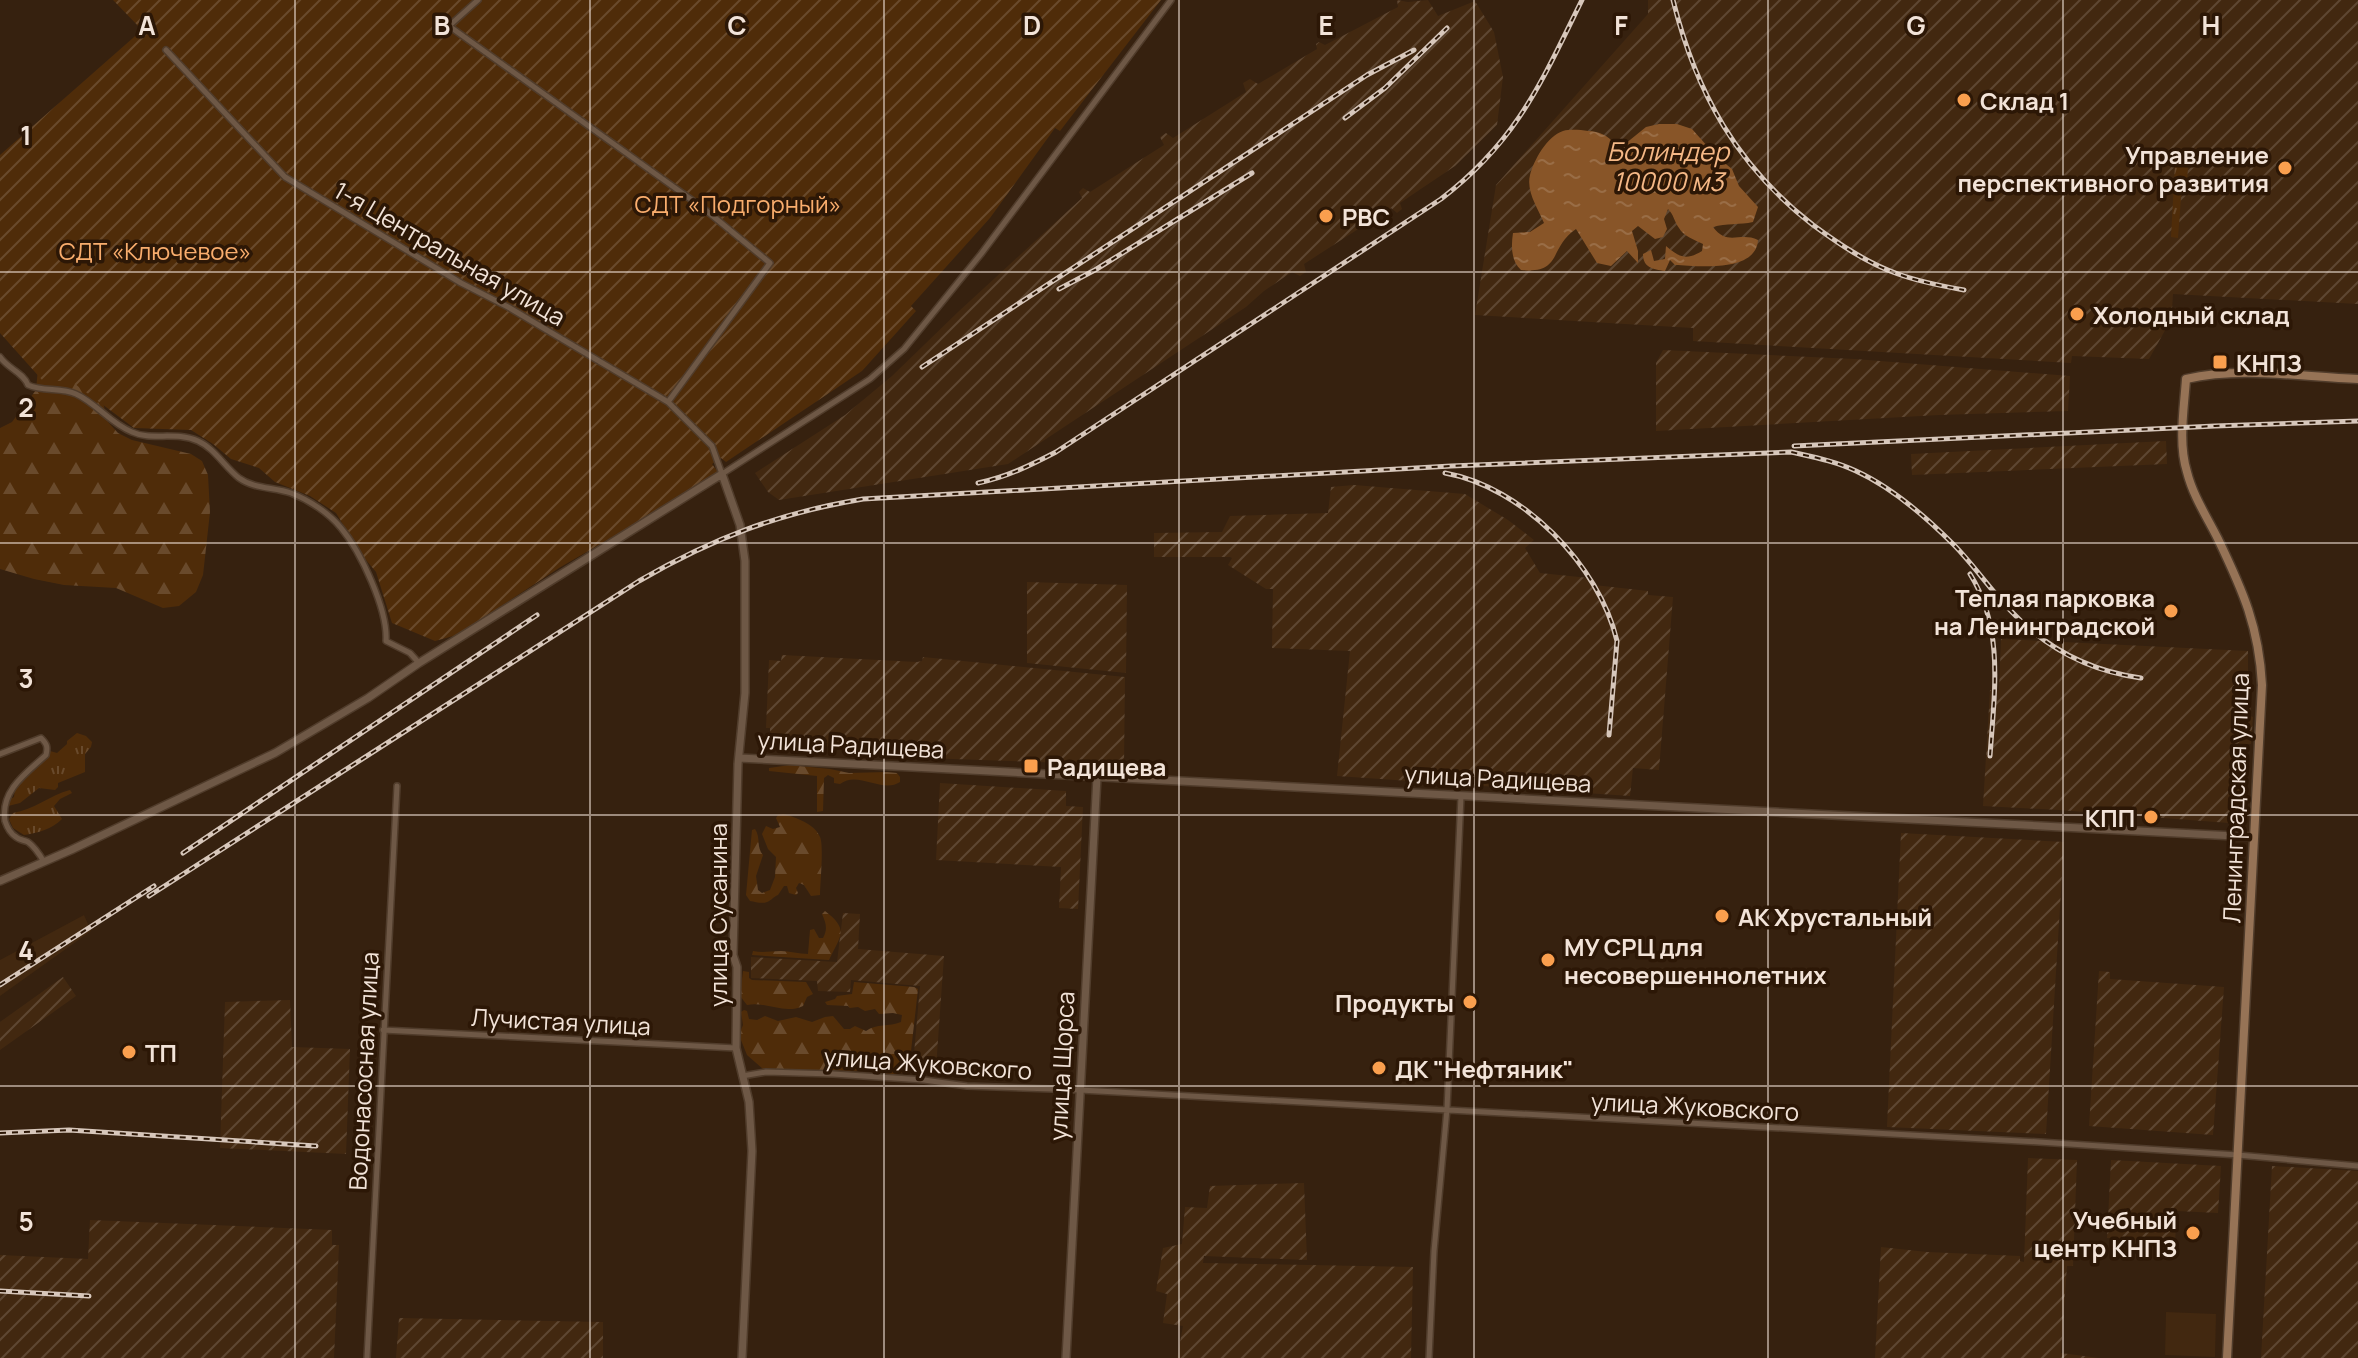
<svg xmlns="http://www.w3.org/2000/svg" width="2358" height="1358" viewBox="0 0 2358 1358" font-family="Manrope,sans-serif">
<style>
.built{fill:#422810}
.industrial{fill:url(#industrial-furrows)}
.grass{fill:url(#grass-tufts)}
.forest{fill:url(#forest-firs)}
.garden{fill:url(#garden-furrows)}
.water{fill:url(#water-ripples)}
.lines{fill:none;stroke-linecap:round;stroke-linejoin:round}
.minor-casing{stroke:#503c2b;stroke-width:8}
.tertiary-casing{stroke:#503c2b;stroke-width:10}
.secondary-casing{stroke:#503c2b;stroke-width:11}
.minor{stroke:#6e5846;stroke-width:5}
.tertiary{stroke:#6e5846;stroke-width:7}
.secondary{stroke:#967356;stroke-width:8}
.rail-casing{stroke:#d7c7bb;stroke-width:5}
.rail{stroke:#2c1706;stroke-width:2;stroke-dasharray:6;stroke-linecap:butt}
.grid{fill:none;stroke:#f2e3d8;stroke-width:2;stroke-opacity:0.55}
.poi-dot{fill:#fa9f4e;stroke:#2c1706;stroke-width:3}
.labels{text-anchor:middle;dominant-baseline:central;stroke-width:7;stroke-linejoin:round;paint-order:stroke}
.poi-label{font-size:24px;font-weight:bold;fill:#f2e3d8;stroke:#2c1706;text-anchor:start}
.park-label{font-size:24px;fill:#f9ad6d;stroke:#2c1706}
.street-label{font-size:24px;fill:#f2e3d8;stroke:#2c1706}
.water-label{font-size:26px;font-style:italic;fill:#f5b886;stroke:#2c1706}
.grid-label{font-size:26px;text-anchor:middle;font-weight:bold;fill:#f2e3d8;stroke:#2c1706;stroke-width:7;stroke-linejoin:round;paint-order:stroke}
</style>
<defs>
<pattern id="industrial-furrows" width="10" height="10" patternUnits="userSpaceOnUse" patternTransform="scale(2)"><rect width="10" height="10" fill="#422810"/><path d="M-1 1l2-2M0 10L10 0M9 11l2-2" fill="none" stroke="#5e4732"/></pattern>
<pattern id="grass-tufts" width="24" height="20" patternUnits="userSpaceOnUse" patternTransform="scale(2)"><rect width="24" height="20" fill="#4f2c09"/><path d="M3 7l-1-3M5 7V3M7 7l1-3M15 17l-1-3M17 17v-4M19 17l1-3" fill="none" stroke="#694a2c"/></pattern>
<pattern id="forest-firs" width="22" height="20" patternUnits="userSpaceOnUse" patternTransform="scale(2)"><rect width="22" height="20" fill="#4f2c09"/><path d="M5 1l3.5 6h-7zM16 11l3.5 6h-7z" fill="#694a2c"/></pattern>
<pattern id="garden-furrows" width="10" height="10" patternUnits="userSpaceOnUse" patternTransform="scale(2)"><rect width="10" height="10" fill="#4f2c09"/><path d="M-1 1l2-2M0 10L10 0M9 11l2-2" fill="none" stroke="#694a2c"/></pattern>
<pattern id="water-ripples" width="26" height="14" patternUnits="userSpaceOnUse" patternTransform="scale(2)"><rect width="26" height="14" fill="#885528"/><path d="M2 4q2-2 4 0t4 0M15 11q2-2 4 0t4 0" fill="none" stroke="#996d46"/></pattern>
</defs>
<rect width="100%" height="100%" fill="#36210f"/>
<path class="built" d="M84,915L91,931L0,996V960Z
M2166,1312L2216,1314L2215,1357L2165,1355Z"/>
<path class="industrial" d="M1397,0L1408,2L1428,0L1438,16L1475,1L1494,32L1503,77L1497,125L1455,166L1400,203L1402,209L1397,213L1391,208L1366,224L1304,264L1306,272L1300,276L1292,272L1264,291L1246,307L1008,464L779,500L768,492L755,473L845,415L892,376L958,312L1082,198L1079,192L1083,188L1090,192L1164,145L1160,137L1166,133L1173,138L1246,92L1243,83L1250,79L1258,84L1317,49L1316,44L1319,42L1325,45L1398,7Z
M1648,0H2358V304L2173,294L2171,325H2168L2149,359L2072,356L2071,363L1693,341V328L1475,315L1496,185L1648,14Z
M1663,350L1855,359L2070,376L2068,411L1939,415L1656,431V363Z
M2166,441L2167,464L1912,475L1911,454Z
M1354,485L1465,494L1508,520L1534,540L1525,548L1540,573L1589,578L1594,585L1648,591V595L1673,597L1659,770L1633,768L1630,796L1337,776L1350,651L1272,648L1273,589H1266L1228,565L1232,558L1230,557H1154V533L1222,532L1230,516L1328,513L1331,487Z
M1027,582L1127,585L1126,673L1027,663Z
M2001,639L2248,651V693L2251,694L2250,716L2253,717L2251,744H2246L2242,824L2059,810L1983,806L1990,690H1999Z
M782,655L917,662L922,661L923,657L1125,677L1124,765L924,758L923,752L770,743V728H766L769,660L781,661Z
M940,783L1066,791V806L1083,807L1078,909L1059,908L1061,867L936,860Z
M1901,833L2064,842L2046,1134L1887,1127Z
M843,913L860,914L858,949L944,956L936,1068L913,1065L920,986L851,980L850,992L818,991L817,981L751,978V957L837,962Z
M2099,971L2110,972V979L2224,987L2213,1135L2089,1126Z
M63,977L76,996L0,1050V1022Z
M290,1000L292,1047L350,1049L346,1154L220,1148L225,1002Z
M2028,1158L2077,1160L2073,1266H2067L2061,1353L2099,1358H1875L1881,1247L1927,1252L2020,1256V1261L2024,1262Z
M2111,1160L2221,1166L2218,1213L2177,1211L2175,1242L2107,1238Z
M2272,1166L2358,1171V1358H2261Z
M1304,1183L1307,1260L1204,1256L1203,1263L1413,1267L1411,1358H1177L1183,1326L1163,1323L1167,1294L1156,1291L1163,1248L1182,1244L1185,1207L1207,1208L1210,1186Z
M90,1220L332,1230V1245H339L334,1358H0V1255L88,1259Z
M399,1318L603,1322V1358H396Z"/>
<path class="grass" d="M2175,164L2185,165L2188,167L2187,183L2182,184L2178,238L2171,237Z
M77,733L86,736L92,742L91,747L85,754V772L58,783V787L55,790L39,788L20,803L8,806L9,800L14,797C16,775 40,774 50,751L57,753L67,744V741Z
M70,790L72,793L60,799L54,806L62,819C52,829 38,833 24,835L13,828L9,819L13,813C34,810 50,795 70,790Z"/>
<path class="forest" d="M39,358L101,395L108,422L118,433L132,440L191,454L202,461L208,475L210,512L203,575L196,592L179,606L163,608L116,588L64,585L34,579L0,569V428L12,422L36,390Z
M790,765L830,769L849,773L887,772L897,773L900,777V782C882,794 858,770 840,784L834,783V778L828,775L824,778L823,811L817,812V776L769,771V768Z
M783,814C795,817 815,824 820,837C824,846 820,883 820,895L811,896L804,885L799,883L796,888L798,893L796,895L789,893L787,886H784L778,895C773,897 772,900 767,902C762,904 756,902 750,901L746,895L752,830L755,829C761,838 756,847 763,855L756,876L758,890L762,893L770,890L775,877L776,857L768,849L762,834L766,826L773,829L780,827L776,818L778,815Z
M825,911C850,930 840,936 829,960L752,955L753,951C763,953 771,951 781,951C789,951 799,954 808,954L810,930L814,929L819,938H823C828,929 826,923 822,914Z
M743,971L749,972V978L752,980L806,982L813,994L807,997L803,1006C784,1015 766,1001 747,1005L740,996Z
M854,982L914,987L918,989L909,1069L898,1074H891L870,1071L763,1069L747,1055L739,1035L743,1025L741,1012L744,1010L747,1011L749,1019L757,1020L765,1016L778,1021L796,1017L812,1022L825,1017L833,1016L844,1029H850L855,1026L866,1031C877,1023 889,1027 901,1022L902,1015L893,1013L879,1014L875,1009L865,1011L858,1007L850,1008L848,1006L827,1005L825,1002L835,999L837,996L852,994Z"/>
<path class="garden" d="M113,0H1161L1060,131L1055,128L990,218L911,306L916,311L862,371L726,462L721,458L712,464L718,472L659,510L559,568L457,635L435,641L392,623L376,572L361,554L336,513L310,496L275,482L259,468L231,459L213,444L191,430L134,428L71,381H43L0,333V155L142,30Z"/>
<path class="water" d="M1659,124H1677L1692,129L1716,156L1732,169L1739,186L1758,207L1753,222C1740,225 1726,223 1713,227C1728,247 1740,231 1758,240C1756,273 1698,266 1675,265L1670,260L1665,271C1653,269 1643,268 1643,254L1651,250L1654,261L1665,259L1666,246C1679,257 1686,261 1702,251L1703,244C1695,240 1683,236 1679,228C1674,221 1674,215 1668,209L1664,219L1667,229L1663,237L1655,239L1638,226L1632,231L1638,251V263L1627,251L1611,266L1597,263L1576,229C1548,248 1563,274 1521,270C1511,261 1511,246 1513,233L1530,232L1544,223C1538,208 1526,192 1530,175C1534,160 1547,136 1563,131C1571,129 1580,130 1588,131C1599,131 1608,136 1615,144H1625L1646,127Z"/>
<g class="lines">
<defs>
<path id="minor" d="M478,0L449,26L703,208L770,263L668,402
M166,50L285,177L461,283L508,307L668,402L712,446L722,474L870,379L904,349L981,254L1171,0
M0,357C8,369 23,372 28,385C43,392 61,387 76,394C96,403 111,424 132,432C151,441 176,431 198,441C214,448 225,467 239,478C254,489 274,487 291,493C309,500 329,513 341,528C361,552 388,610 386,641L410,653L419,663
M0,754L41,738C47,744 48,747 46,755C26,773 0,791 5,821C7,827 11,834 16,837C19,840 24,840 28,842C35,847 40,855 44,862
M383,1030L736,1048
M742,1076L766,1072L833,1074L924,1080L967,1086L1080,1090L2039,1142L2238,1155L2358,1166
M367,1358L397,786
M1429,1358L1434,1251L1447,1109L1461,796"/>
<path id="tertiary" d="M739,758L2254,837
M0,881L71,850L275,753L368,698L419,663L722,474L740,525L745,561V693L738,764L733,955L737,967L736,1048L749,1102L752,1151L742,1358
M1066,1358L1097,777"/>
<path id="secondary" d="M2227,1358L2262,685C2259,627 2243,591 2218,539C2207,517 2193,496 2187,472C2178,443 2184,409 2186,379C2242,366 2301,377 2358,379"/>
</defs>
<use href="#minor" class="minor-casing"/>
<use href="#tertiary" class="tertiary-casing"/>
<use href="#secondary" class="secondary-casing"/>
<use href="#minor" class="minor"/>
<use href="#tertiary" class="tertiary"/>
<use href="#secondary" class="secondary"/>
<defs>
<path id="rail" d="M1673,0C1696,93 1737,166 1813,225C1839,244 1867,263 1898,274C1920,282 1942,286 1964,290
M1345,118L1385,88L1447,28
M1059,289L1095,270L1252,173
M922,367L1367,75L1414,50
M1794,446L2215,426L2358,421
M1445,473C1523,487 1599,565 1617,641L1609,735
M978,483C1007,477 1031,465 1056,452L1441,199C1517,141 1541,83 1582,0
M1970,574C2005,629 1994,695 1990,756
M183,853L537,615
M149,896L639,581C713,538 779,513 863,499L1451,466L1791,452C1813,457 1835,461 1856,471C1891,487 1926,517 1953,544C1973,564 1989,588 2009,609C2045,648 2089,671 2141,678
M0,985L154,886
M0,1133L69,1130L316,1146
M0,1291L89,1296"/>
</defs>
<use href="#rail" class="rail-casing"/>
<use href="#rail" class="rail"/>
</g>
<path class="grid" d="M295,0V1358M590,0V1358M884,0V1358M1179,0V1358M1474,0V1358M1768,0V1358M2063,0V1358M0,272H2358M0,543H2358M0,815H2358M0,1086H2358"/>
<g class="poi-dot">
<circle cx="1964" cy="100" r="8"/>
<circle cx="2285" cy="168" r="8"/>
<circle cx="1326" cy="216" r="8"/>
<circle cx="2077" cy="314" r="8"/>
<rect x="2212" y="354" width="16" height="16" rx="4"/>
<circle cx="2171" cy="611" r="8"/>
<rect x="1023" y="758" width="16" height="16" rx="4"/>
<circle cx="2151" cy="817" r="8"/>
<circle cx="1722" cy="916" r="8"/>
<circle cx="1548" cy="960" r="8"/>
<circle cx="1470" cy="1002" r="8"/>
<circle cx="129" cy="1052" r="8"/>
<circle cx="1379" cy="1068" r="8"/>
<circle cx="2193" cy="1233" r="8"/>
</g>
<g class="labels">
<g class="poi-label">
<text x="1980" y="100">Склад 1</text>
<text x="2269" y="154" text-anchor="end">Управление<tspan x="2269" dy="28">перспективного развития</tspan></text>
<text x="1342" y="216">РВС</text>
<text x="2093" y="314">Холодный склад</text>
<text x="2236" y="362">КНПЗ</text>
<text x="2155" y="597" text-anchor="end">Теплая парковка<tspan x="2155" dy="28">на Ленинградской</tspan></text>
<text x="1047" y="766">Радищева</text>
<text x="2135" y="817" text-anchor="end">КПП</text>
<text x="1738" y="916">АК Хрустальный</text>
<text x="1564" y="946">МУ СРЦ для<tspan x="1564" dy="28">несовершеннолетних</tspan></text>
<text x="1454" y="1002" text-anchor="end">Продукты</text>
<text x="145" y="1052">ТП</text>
<text x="1395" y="1068">ДК "Нефтяник"</text>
<text x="2177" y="1219" text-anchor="end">Учебный<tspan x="2177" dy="28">центр КНПЗ</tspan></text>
</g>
<g class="park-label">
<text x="738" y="203">СДТ «Подгорный»</text>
<text x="155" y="250">СДТ «Ключевое»</text>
</g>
<g class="street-label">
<text transform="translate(450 253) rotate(30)">1-я Центральная улица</text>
<text transform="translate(851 744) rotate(3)">улица Радищева</text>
<text transform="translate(1498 778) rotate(3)">улица Радищева</text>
<text transform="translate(2235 798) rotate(-88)">Ленинградская улица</text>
<text transform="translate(717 915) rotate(-90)">улица Сусанина</text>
<text transform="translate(561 1021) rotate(3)">Лучистая улица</text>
<text transform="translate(928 1063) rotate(4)">улица Жуковского</text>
<text transform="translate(1061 1066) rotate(-87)">улица Щорса</text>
<text transform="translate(363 1071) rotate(-87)">Водонасосная улица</text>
<text transform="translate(1695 1106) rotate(3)">улица Жуковского</text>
</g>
<g class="water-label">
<text x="1668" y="151">Болиндер<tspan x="1668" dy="30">10000 м3</tspan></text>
</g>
</g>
<g class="grid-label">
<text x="147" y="35">A</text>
<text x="442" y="35">B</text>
<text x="737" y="35">C</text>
<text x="1032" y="35">D</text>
<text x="1326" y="35">E</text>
<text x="1621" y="35">F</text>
<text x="1916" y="35">G</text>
<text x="2211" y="35">H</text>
<text x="26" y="145">1</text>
<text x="26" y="417">2</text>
<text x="26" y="688">3</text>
<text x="26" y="960">4</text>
<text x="26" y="1231">5</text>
</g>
</svg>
